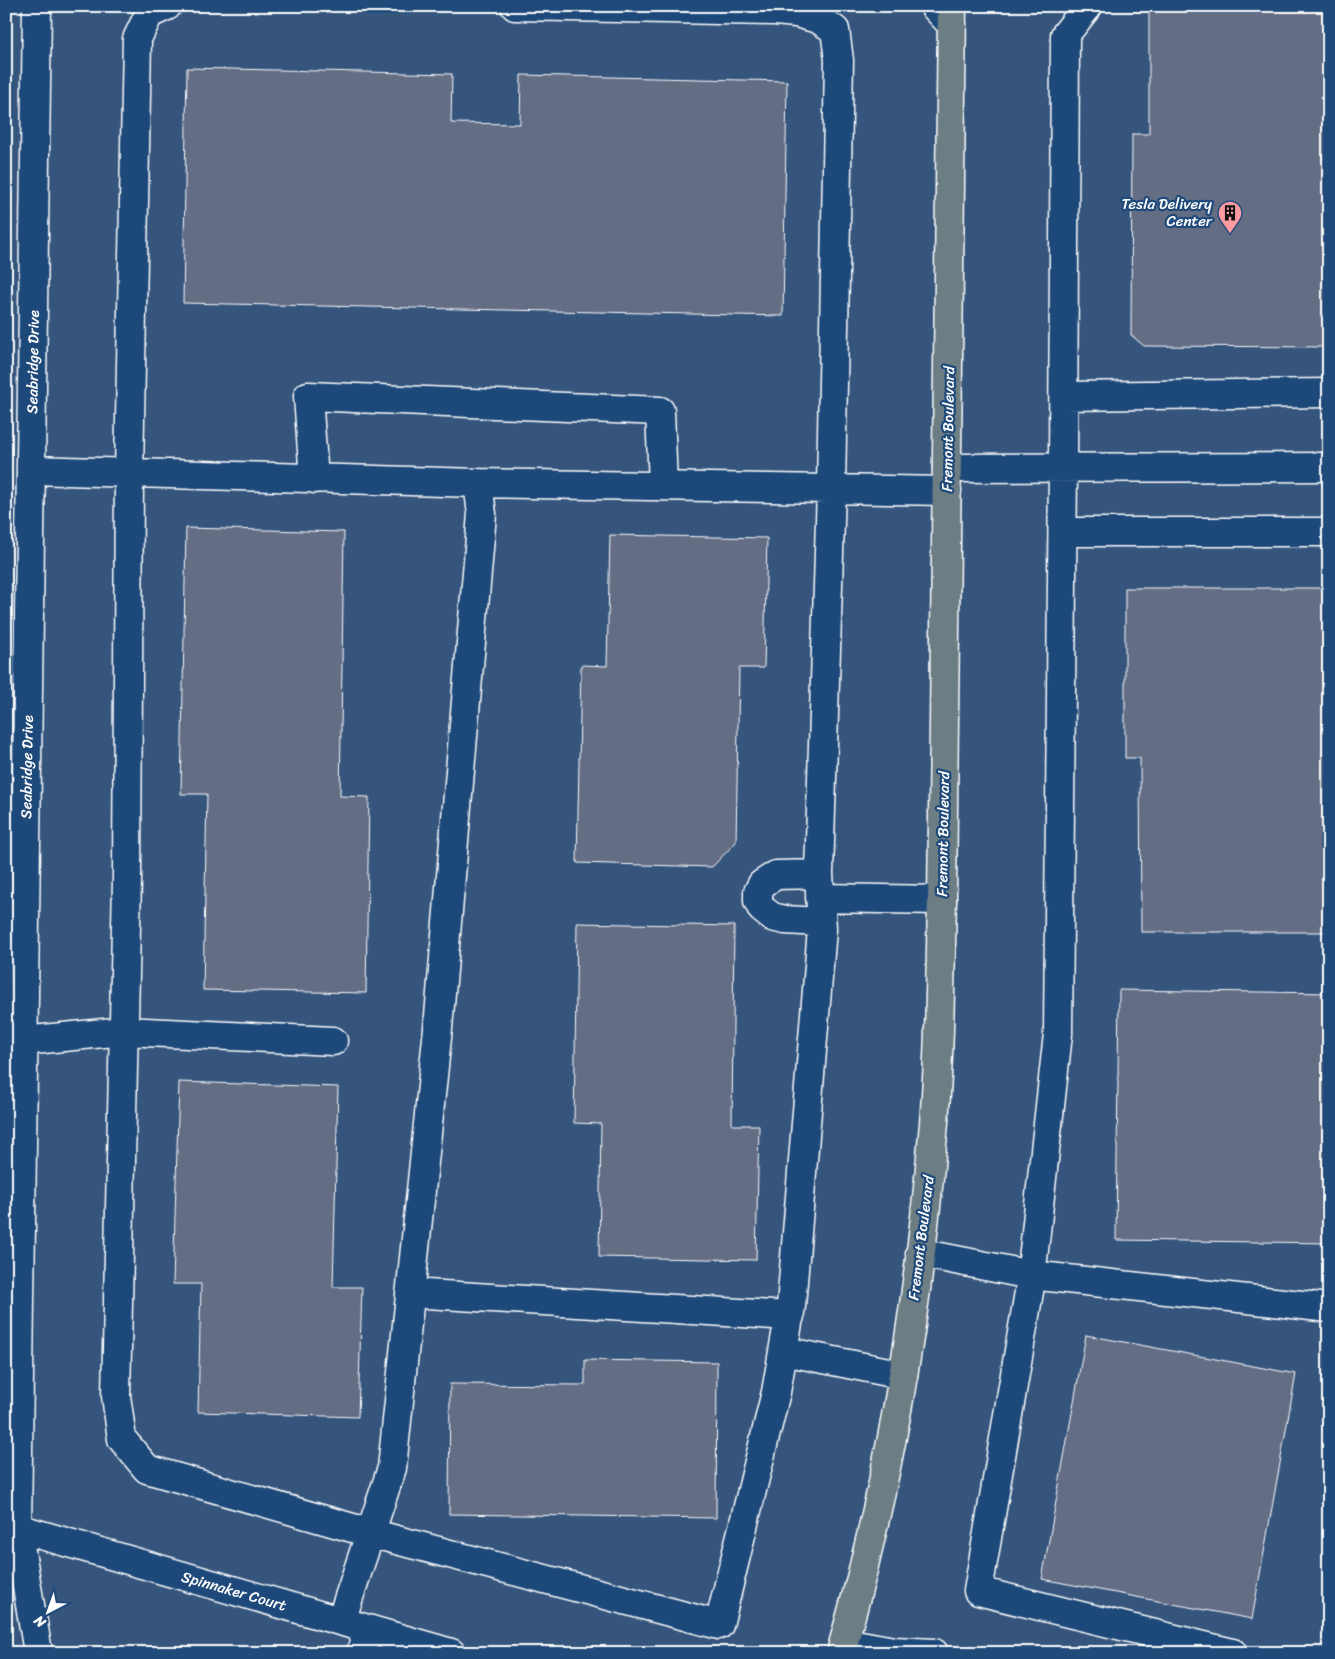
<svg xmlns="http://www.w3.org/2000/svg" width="1335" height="1659" viewBox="0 0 1335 1659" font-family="Sriracha,sans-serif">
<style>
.built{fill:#34547d}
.building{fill:#646d84;stroke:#fff}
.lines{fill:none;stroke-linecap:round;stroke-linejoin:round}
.minor-casing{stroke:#fff;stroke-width:31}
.major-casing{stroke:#fff;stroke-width:31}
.minor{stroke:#1f4a7a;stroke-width:28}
.major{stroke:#6c7e84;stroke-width:28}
.labels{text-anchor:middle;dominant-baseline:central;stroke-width:4.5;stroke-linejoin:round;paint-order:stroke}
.poi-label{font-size:15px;fill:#fff;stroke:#1f4a7a;text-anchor:end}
.street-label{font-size:15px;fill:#fff;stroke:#1f4a7a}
</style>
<rect width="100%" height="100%" fill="#1f4a7a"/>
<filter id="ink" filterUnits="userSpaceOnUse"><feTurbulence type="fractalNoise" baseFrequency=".02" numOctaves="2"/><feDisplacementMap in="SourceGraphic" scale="10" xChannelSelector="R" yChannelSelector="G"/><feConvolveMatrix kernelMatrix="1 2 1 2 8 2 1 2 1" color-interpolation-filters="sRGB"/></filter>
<g filter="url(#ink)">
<path class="built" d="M6,6H1329V1653H6Z"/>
<path class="building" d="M1149,6H1329V347L1144,346L1131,335L1132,134H1149Z
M187,68L452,74L451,123L520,124L521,75L787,81L783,316L183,303Z
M186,528L344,532L340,796L369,797L366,993L203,990L207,794H181Z
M610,535L767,538L764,668H739L736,842L712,867L577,863L581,665L607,666Z
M1125,588H1329V932H1141L1140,758H1125Z
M577,923L734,926L732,1125H759L756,1260L599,1257L601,1124L574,1123Z
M1119,990L1329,993V1243L1116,1240Z
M179,1082L338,1087L333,1287H362L358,1417L198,1412L201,1284H173Z
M1086,1335L1296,1374L1252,1619L1042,1579Z
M585,1360L717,1362L716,1518L449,1514L450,1384L585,1385Z"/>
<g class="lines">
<defs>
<path id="minor" d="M37,6L17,1528L38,1652
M167,6L149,14L137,39L129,474L127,879L116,1396L122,1439L147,1469L370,1533L719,1625L776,1392L791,1306L822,929L819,874L831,489L839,60L835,30L818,19L796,13L775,11L515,6
M934,6L952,25
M1088,6L1065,35L1063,466L1058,1034L1030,1286L978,1591L1233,1653
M1064,396L1329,393
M947,468L1329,467
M31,470L478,483
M314,479L308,396L660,411L663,486
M1063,532H1329
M819,874L776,875L762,884L758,892V901L762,909L772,917L785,920L821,922
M820,898L942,900
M23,1041L124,1031L333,1041
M920,1253L1031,1275L1329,1308
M410,1293L790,1316
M784,1351L903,1375
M6,1526L17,1528L451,1653
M341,1621L392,1468L438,1028L482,514L478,483L947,491
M844,1642L894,1651L934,1653
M361,1653L367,1629"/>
<path id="major" d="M841,1653C849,1621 859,1589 866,1557C899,1422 920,1283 932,1145C940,1064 940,982 942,900L952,6"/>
</defs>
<use href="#minor" class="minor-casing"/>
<use href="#major" class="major-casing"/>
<use href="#minor" class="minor"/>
<use href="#major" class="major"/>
</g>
</g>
<defs>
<symbol id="building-pin" viewBox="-11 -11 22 30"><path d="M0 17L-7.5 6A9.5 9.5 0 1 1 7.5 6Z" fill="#ff9aa2" stroke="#1f4a7a"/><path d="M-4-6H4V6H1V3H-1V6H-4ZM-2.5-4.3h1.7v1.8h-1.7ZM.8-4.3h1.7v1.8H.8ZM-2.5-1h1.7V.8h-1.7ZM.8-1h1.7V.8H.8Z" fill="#111"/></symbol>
</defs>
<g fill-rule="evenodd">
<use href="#building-pin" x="1216" y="199" width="28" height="38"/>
</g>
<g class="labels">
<g class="poi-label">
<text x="1212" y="204">Tesla Delivery<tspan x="1212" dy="17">Center</tspan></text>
</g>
<g class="street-label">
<text transform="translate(33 362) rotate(-89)">Seabridge Drive</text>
<text transform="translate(948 429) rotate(-89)">Fremont Boulevard</text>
<text transform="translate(27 767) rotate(-89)">Seabridge Drive</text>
<text transform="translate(943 834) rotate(-89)">Fremont Boulevard</text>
<text transform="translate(921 1238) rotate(-83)">Fremont Boulevard</text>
<text transform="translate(234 1591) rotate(16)">Spinnaker Court</text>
</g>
</g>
<rect width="1335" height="1659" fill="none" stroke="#1f4a7a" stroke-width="25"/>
<rect x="12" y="12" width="1310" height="1634" fill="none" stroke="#fff" stroke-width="2" filter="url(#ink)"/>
<g transform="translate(48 1612) rotate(221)" stroke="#1f4a7a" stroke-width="4" paint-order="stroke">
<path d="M0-4L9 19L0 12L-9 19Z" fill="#ffffff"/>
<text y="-8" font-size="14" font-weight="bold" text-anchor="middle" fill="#ffffff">N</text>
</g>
</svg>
